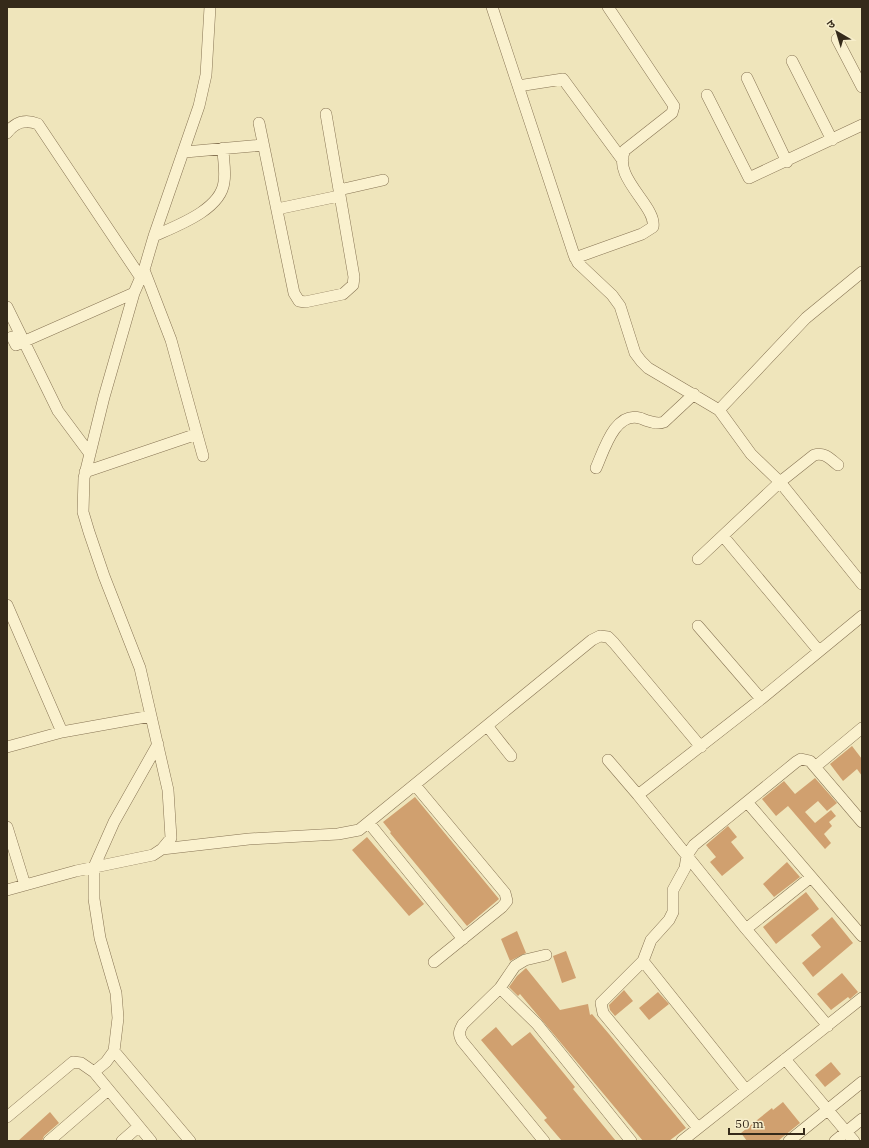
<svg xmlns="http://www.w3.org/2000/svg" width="869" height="1148" viewBox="0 0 869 1148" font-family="'IBM Plex Serif','Noto Sans Devanagari',serif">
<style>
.building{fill:#d0a06f}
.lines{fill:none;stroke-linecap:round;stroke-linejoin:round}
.minor-casing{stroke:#877454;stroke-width:12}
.minor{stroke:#faf1ce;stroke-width:11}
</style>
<rect width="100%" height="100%" fill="#efe5bb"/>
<path class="building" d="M852,746L862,759V776L857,769L843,781L830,764Z
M815,778L837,803L827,811L818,801L805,812L815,823L831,810L836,816L829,822L832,826L824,834L831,843L825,849L788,806L776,816L762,799L784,781L795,794Z
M415,797L499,899L467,926L390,833L391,832L383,822Z
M728,826L737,837L731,842L744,858L722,876L710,862L716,857L706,845Z
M367,837L424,904L409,916L352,850Z
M787,862L800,877L774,897L763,884Z
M806,892L819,909L776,944L763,927Z
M832,917L853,943L813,977L802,963L821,947L811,935Z
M517,931L526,953L510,961L501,939Z
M566,951L576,978L562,983L553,956Z
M526,968L560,1010L588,1004L590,1015L592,1014L609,1034L686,1128L669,1141H643L520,994L518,996L509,987L517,976Z
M842,973L858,992L850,999L848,997L831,1010L817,994Z
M624,990L633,1001L615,1016L610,1010L609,1005Z
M658,992L669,1004L649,1020L639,1008Z
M496,1027L512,1046L530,1032L575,1087L573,1089L616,1141H562L544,1120L547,1118L481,1040Z
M831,1062L841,1074L825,1087L815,1075Z
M783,1102L800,1123L778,1141H747L741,1133L772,1108L773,1110Z
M50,1112L59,1123L44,1136L42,1141H18Z"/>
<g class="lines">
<defs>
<path id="minor" d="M492,7L574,255L578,263L612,295L620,306L635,353L641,361L648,368L719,410L751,454L780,482L862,584
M837,39L862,87
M792,61L832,140
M747,78L787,162
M518,86L563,79L621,158
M707,95L749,178L862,125
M259,123L294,293L299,301L305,302L343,294L353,285L354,277L326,114
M7,133C15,122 25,119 38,124L141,278
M185,152L263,145
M339,190L383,180
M277,209L339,196
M154,236C176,226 221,210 224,182C226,171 223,159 223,148
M575,258L642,234L653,227C657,206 611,177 625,150L672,113L674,106L608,7
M144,270L171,340L203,456
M7,307L58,411L90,454
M12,337L16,345L134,293
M719,410L806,318L862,272
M596,468C604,450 615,411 640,418C648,421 657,425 664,422L694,394
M85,472L197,434
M723,536L819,651
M698,559L780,482L814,455C825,452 830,459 838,465
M7,605L62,732
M698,626L761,699
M488,727L511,756
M158,744L114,822L94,867V899L100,938L116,993L118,1018L114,1051L190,1141
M7,747L62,732L151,716
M608,760L638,795L746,929
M815,767L862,728
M415,785L505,893L507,901L502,907L434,962
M638,795L761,699L862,616
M747,802L862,936
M369,823L463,939
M7,827L25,885
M162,849L249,839L338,834L359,830L592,640L600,636L608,637L614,643L701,747
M811,877L746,929L828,1026
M7,890L76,871L153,855L162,849L171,838L168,790L140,668L104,576L89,532L83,512L84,478L104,397L134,293L144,270L154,236L199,106L206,75L210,7
M643,961L746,1090
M500,988L537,1024L631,1141
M785,1059L854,1141
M94,1072L151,1141
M7,1117L73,1062L81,1063L94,1072L106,1062L114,1051
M698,1128L603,1013L601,1003L643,961L651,940L669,920L673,912V890L685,868L687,855L694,845L796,762L801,759L810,761L862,822
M49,1141L108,1090
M122,1141L138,1127
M544,1141L462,1041C458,1034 459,1031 463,1024L500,988L515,966L525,960L546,955
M682,1141L862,998
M789,1141L862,1082
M835,1141L862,1119"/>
</defs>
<use href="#minor" class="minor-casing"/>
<use href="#minor" class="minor"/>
</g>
<rect width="869" height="1148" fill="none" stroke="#352a1a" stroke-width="16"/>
<g transform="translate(837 32) rotate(322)" stroke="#f7eecb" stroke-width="3" paint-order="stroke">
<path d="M0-3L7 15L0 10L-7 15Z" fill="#352a1a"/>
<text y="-6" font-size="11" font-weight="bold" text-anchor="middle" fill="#352a1a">उ</text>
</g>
<path d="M729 1128v6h75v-6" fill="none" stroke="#352a1a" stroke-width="2"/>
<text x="735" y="1128" font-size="12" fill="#352a1a" stroke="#f7eecb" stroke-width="3" paint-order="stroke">50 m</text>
</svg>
